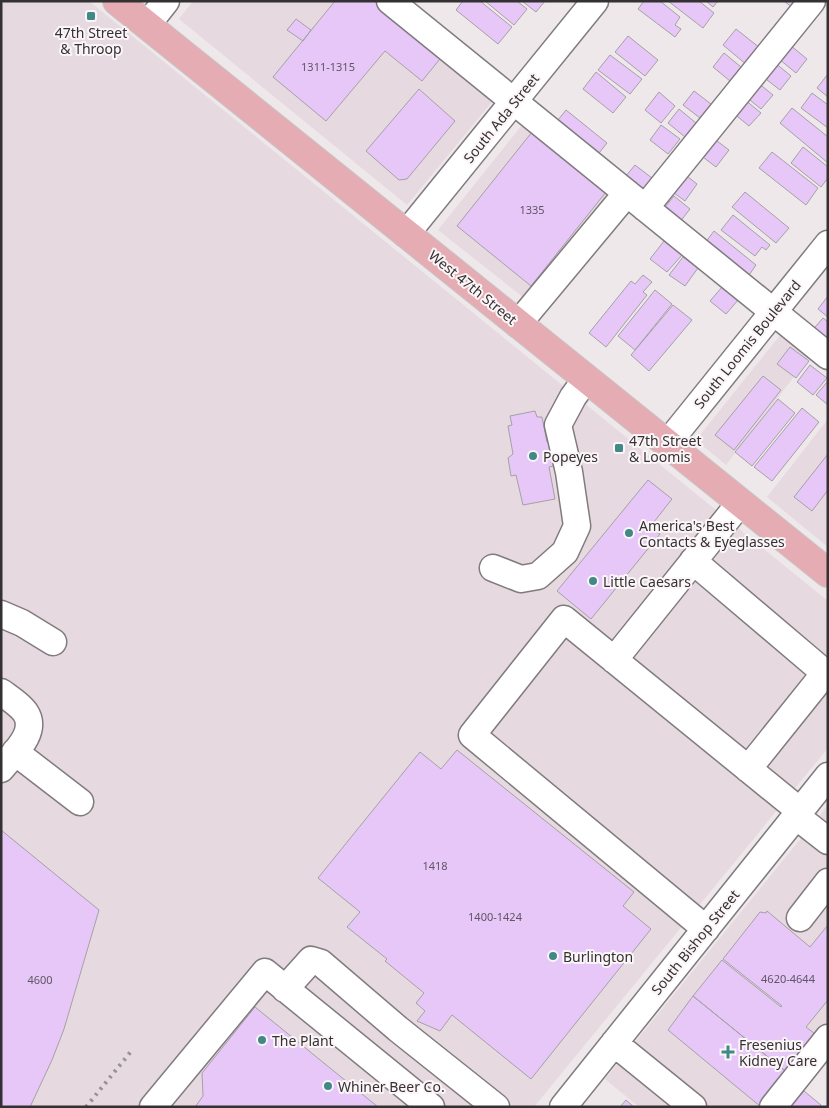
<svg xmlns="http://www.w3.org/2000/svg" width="829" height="1108" viewBox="0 0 829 1108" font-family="'Noto Sans',sans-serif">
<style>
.built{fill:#e6d9e0}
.building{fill:#e6c7f8;stroke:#a4a1a5}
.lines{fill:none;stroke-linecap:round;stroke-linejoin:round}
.minor-casing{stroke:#807b7e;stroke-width:29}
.major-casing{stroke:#c6c5c6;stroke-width:30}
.minor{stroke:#fff;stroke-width:26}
.major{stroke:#e5acb3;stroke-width:28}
.rail{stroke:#979295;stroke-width:4;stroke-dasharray:2.5 5;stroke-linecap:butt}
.poi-dot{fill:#418987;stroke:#fbf5f8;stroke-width:2}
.labels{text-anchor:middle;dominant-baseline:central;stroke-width:4;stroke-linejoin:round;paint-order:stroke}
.number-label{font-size:11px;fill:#605664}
.poi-label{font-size:14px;fill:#343133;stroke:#fbf5f8;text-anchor:start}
.street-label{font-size:14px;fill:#343133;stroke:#fbf5f8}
</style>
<rect width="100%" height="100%" fill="#eee8eb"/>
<path class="built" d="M1,1H89L828,601V748L534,1107H1Z
M193,1H389L501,91L407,205L179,19Z
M530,115L627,193L533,305L438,230Z
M789,324L817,347L726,465L696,440Z
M828,419V547L767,497Z
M828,805V1038L773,1107H639L605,1079Z"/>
<path class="building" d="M335,1H378L444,54L422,81L385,51L326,121L273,77Z
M463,1H480L512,27L498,44L456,10Z
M485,1H517L527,9L514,25Z
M522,1H545L536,12Z
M644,1H660L680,17L675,25L681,29L675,37L638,9Z
M668,1H699L714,13L703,28Z
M706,1H718L713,7Z
M784,1H798L793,8Z
M296,19L311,30L303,41L287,30Z
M736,29L760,48L747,65L723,45Z
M628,36L658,60L645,76L615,52Z
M790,45L807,59L796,73L779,59Z
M724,53L741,67L730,81L713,67Z
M610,55L642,79L630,94L598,70Z
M774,62L791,76L780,90L762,76Z
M596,72L626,97L613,113L583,89Z
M828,74V97L817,88Z
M757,82L773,95L761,109L745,96Z
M419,89L455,121L407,179L399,180L366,151Z
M694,91L711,104L700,118L683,105Z
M659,92L675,106L661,123L645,110Z
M812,93L828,105V128L801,108Z
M744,99L761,113L749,126L732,112Z
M792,108L828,137V163L780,123Z
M679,109L696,123L685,137L668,123Z
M566,110L607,143L595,158L554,125Z
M661,125L680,139L668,154L650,140Z
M532,132L606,192L531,286L457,226Z
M713,138L729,150L716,167L699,154Z
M803,147L828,167V178L821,187L791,163Z
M772,152L818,188L806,205L759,168Z
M635,165L652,178L638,195L621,182Z
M683,173L697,184L685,201L670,190Z
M745,192L789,228L776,243L732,207Z
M674,196L690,209L676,227L660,213Z
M733,215L770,245L766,250L762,247L755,256L721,230Z
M714,231L756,265L745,281L702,247Z
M664,241L682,255L667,272L650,259Z
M683,257L698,268L685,286L669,275Z
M643,275L652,282L643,292L647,295L606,347L589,333L631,281L635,284Z
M723,286L739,299L726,314L710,301Z
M655,290L672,304L635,350L618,336Z
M828,296V317L818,309Z
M673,305L692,320L649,371L631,355Z
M823,318L828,322V349L809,334Z
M790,347L809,361L796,378L777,364Z
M810,365L827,378L813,395L797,382Z
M763,376L781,390L734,450L715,435Z
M828,381V405L816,395Z
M778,399L795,413L752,466L735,452Z
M802,408L819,422L772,481L754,467Z
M535,411L537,417H542L547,442L553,441L558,465L549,467L555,499L523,505L516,475L511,476L508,458L513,454L508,426L512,425L510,416Z
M828,454V490L812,511L794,497Z
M648,480L672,499L650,527L660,534L591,619L557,591Z
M457,750L634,892L623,906L651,929L531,1079L452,1015L440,1031L417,1021L425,1011L416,1003L424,993L385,961L387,959L347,927L360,912L318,878L420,752L441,769Z
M1,830L99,910L64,1029L52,1060L30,1107H1Z
M767,911L810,947L828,925V1000L806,1027L819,1037L789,1074L693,996L722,960L781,1007L782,1006L723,959L760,912L766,913Z
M693,996L789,1074L761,1107L668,1030Z
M255,1007L378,1107H195L203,1096L202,1073Z
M804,1091L821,1105L820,1107H794L792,1105Z
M626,1100L634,1107H620Z"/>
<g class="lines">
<defs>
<path id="minor" d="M390,1L828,356
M147,25L166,1
M645,208L812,1
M406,234L595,1
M518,324L627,193
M667,444L828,244
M693,561L825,673L748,769
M493,568L521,579L538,576L565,552L577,526L569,472L558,425L573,397L586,379
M1,614L22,623L53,642
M614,660L740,503
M1,692C9,698 19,704 25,712C39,732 13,754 1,769
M15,752L80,802
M796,816L828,841
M800,918L828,882
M706,929L472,735L564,619L800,811
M285,989L311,960L321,963L398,1029L496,1107
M614,1043L693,1107
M153,1107L265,972L431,1107
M563,1107L828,776
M773,1107L828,1038"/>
<path id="major" d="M117,1L828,573"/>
</defs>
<use href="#minor" class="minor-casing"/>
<use href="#major" class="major-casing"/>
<use href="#minor" class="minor"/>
<use href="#major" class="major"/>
<path class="rail" d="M86,1107L133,1049"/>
</g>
<g class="poi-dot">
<rect x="86" y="11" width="10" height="10" rx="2.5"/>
<rect x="614" y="443" width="10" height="10" rx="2.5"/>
<circle cx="533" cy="456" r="5"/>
<circle cx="629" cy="533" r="5"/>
<circle cx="593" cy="581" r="5"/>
<circle cx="553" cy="956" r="5"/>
<circle cx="262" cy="1040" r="5"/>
<path d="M725.5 1044.5h5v5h5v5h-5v5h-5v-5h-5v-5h5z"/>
<circle cx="328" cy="1086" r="5"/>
</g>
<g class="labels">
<g class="number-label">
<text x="328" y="66">1311-1315</text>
<text x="532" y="209">1335</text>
<text x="435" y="865">1418</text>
<text x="495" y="916">1400-1424</text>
<text x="788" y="978">4620-4644</text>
<text x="40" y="979">4600</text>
</g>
<g class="poi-label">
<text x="91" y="32" text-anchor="middle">47th Street<tspan x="91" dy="16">&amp; Throop</tspan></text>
<text x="629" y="440">47th Street<tspan x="629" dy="16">&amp; Loomis</tspan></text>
<text x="543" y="456">Popeyes</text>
<text x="639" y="525">America's Best<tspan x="639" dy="16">Contacts &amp; Eyeglasses</tspan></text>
<text x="603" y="581">Little Caesars</text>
<text x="563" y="956">Burlington</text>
<text x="272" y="1040">The Plant</text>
<text x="739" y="1044">Fresenius<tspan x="739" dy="16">Kidney Care</tspan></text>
<text x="338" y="1086">Whiner Beer Co.</text>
</g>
<g class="street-label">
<text transform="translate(501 118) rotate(-51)">South Ada Street</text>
<text transform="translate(473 287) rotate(39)">West 47th Street</text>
<text transform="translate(747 344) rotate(-51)">South Loomis Boulevard</text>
<text transform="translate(695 942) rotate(-51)">South Bishop Street</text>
</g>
</g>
<rect width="829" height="1108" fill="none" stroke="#343133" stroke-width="5"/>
</svg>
